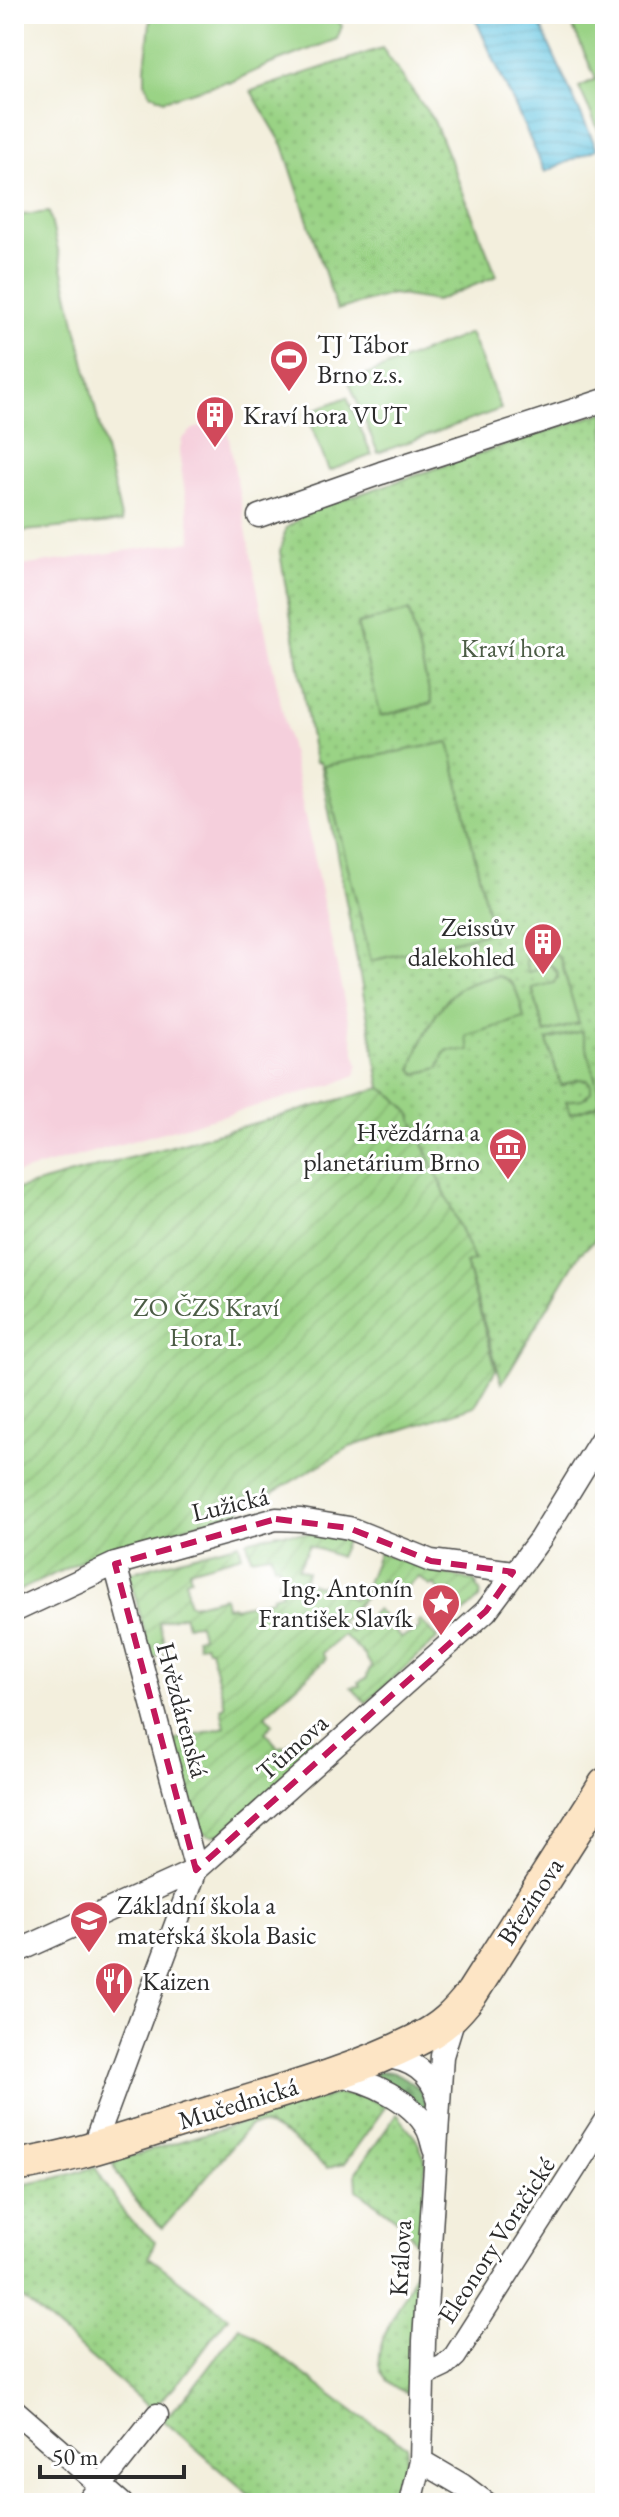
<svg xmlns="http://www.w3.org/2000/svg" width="619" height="2517" viewBox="0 0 619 2517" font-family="'EB Garamond',serif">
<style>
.built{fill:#f5cfdc}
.grass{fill:#9ad385;stroke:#627f58;stroke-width:2}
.forest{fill:url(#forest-firs);stroke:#53704e;stroke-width:2}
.park{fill:url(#park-dots);stroke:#627f58;stroke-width:2;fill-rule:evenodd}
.garden{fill:url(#garden-furrows);stroke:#627f58;stroke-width:2}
.water{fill:url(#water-rules);stroke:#477886;stroke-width:2}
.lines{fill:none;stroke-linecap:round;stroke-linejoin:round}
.street-casing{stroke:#494846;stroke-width:25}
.secondary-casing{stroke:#494846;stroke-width:35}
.street{stroke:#fff;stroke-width:22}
.secondary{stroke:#fde5c5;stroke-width:32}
.marked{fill:none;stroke:#c2185b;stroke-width:6;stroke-dasharray:16 10;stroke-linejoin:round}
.labels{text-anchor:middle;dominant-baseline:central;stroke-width:6;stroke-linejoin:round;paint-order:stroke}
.poi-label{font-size:26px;fill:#2b2b2b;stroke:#fff;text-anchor:start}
.park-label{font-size:26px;fill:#4c5d46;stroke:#fff}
.street-label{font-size:26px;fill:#2b2b2b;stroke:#fff}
</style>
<defs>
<pattern id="forest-firs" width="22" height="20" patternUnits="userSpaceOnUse" patternTransform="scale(2)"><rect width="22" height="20" fill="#7bb572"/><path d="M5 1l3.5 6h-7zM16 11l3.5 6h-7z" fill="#65935e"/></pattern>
<pattern id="park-dots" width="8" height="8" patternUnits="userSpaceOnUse" patternTransform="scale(2)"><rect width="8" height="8" fill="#9ad385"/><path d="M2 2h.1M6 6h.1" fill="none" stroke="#85b573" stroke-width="1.8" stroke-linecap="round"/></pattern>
<pattern id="garden-furrows" width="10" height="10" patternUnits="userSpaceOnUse" patternTransform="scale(2)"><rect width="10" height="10" fill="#9ad385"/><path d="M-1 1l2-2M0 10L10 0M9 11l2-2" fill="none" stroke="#85b573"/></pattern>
<pattern id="water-rules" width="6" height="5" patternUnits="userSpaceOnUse" patternTransform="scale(2)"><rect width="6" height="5" fill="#63c5e1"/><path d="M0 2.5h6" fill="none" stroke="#56a9c1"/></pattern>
</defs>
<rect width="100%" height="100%" fill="#fff"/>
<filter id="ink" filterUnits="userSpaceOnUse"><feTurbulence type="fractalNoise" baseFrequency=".0125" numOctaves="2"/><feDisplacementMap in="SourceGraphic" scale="16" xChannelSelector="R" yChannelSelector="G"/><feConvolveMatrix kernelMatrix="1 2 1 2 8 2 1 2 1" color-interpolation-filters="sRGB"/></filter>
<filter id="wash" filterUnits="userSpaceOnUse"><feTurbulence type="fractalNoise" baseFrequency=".006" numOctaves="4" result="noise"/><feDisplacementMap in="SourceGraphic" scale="32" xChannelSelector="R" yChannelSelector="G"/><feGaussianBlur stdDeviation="1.8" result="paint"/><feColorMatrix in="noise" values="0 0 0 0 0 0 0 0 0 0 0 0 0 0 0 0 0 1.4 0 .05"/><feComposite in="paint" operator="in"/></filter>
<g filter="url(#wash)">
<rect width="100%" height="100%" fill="#f3efdd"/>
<path class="built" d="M217,421L226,423L265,629L358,1066L355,1075L332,1085L14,1174V567L192,541L179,453L182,439L193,429Z"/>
<path class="grass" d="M151,14H333L342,26L337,39L268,65L229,83L228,81L164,100L150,93L145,82V68Z
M567,14H605V144L579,87L596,79Z
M49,212L122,522L14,532V216Z
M470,333L501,409L378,453L349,382Z
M347,397L372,455L329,471L306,413Z
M409,611L433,703L380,716L357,624Z
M449,741L492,932L371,961L323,766Z
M553,952L560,957L580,1023L545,1033L532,987L558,978L557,971L551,965L527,973L524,960Z
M497,976C518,979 519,1000 525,1018L467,1036L470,1051L445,1052L439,1068L416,1074L411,1069C418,1044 438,1003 460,988C470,981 486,979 497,976Z
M582,1031L601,1099L598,1105L569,1114L566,1101L587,1097L591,1085L587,1080L579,1079L561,1086L547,1040Z"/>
<path class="forest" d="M380,2071C401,2070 427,2089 427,2111L372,2074Z"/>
<path class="park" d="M382,48L434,121L497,276L436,301L392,294L337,310L283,145L251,91Z
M605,412V1230L579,1255L502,1383L466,1263L474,1260L395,1097L381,1088L320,763H315L280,552L286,528L312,510ZM409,611L432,703L381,716L357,624ZM449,742L492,932L371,961L323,766ZM552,952L560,958L579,1023L545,1033L532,988L554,983L558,973L551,965H545L528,973L525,960ZM497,976C518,979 519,1000 524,1018L466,1036L470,1051L448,1050L443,1055L439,1068L416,1074L412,1069C418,1044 438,1003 460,988C470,982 486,979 497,976ZM582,1031L601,1099L597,1105L570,1114L566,1101L582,1099L591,1092V1085L587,1080L579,1079L561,1086L547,1040Z
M336,2094L365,2097L386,2106L344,2164L327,2168C305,2152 277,2118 249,2126L163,2228C140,2209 124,2189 112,2162Z
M397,2114L416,2138L425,2159L424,2252L411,2394C329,2368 431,2291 416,2244C410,2224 374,2203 357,2190L356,2172Z
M95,2167L127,2218L155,2241L149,2257L228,2317L180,2380L152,2410L14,2291V2186L53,2179Z
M240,2326L357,2414L407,2446L403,2475L393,2503H259L163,2420L192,2389Z"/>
<path class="garden" d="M381,1088L395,1097L410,1113L474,1260L466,1263L496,1369L475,1406L350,1447L255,1503H252L248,1497L239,1502L241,1511L107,1549L14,1593V1190Z
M277,1533H307L347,1539L339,1557L309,1545L298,1568L307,1572L304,1581L322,1587L324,1584L353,1599L363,1593L379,1552L435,1572L475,1581L481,1594L479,1599L442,1633L435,1626L453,1610L450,1606L452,1604L433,1584L430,1586L419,1577L397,1595L383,1580L340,1622L351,1632L357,1626L356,1624L361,1616L365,1620L377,1609L384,1617L382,1619C389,1626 394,1630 401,1638L417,1631L420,1627L417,1623L420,1620L438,1638L366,1703L351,1687L360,1686L358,1682L367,1678L368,1672L372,1667L363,1653L343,1635L322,1653L326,1659L265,1715L273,1724L265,1732L279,1748L283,1746L285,1747L304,1730L319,1746L222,1833C210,1838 202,1835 196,1823L174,1740L225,1727L221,1708L225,1706L210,1649H207L205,1644L198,1645L196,1638L202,1636L199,1624L187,1625L184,1615L159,1622L165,1647L159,1650L160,1654H165L151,1658L129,1573L239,1543L242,1555L189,1570L191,1578L186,1580L188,1602L192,1605L224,1597L226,1607L233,1606L234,1608L272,1599V1596L282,1593L278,1580L282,1576L279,1566L274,1565L271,1554L251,1557L247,1541Z"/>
<path class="water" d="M473,14H535L597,149L545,172Z"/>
</g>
<g filter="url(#ink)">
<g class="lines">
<defs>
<path id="street" d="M259,516L381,473L605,400
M115,1564L196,1870
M14,1611L115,1564L276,1519L301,1520L349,1528L431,1561L513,1572
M14,1953L196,1870
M382,2056C410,2059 431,2071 439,2100
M337,2075C368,2080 413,2100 428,2130C431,2136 432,2143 434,2149
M93,2148L196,1870L486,1611L540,1539L605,1433
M423,2376L444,2366L455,2356L605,2121
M14,2410L121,2503
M421,2461L462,2485L486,2503
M87,2503L157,2415
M411,2503L421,2461L424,2341L442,2056L454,2017"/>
<path id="secondary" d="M14,2166C72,2158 129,2137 186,2120C263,2096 345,2076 417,2040C442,2028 456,2014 472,1993L605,1784"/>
</defs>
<use href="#street" class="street-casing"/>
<use href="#secondary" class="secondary-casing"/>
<use href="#street" class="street"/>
<use href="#secondary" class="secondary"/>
</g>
</g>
<path class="marked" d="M276,1519L349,1528L431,1561L513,1572L486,1611L196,1870L115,1564Z"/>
<defs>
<symbol id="stadium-pin" viewBox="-11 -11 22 30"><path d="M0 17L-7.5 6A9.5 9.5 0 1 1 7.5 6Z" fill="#d1495b" stroke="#fff"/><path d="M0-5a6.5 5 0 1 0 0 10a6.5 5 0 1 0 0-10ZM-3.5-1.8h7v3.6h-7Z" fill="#fff"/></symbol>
<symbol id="building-pin" viewBox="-11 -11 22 30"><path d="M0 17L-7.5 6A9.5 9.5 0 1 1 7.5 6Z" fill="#d1495b" stroke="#fff"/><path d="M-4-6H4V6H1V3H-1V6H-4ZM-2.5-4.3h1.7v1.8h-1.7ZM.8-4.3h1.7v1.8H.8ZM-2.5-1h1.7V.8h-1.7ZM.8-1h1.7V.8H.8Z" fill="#fff"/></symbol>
<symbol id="museum-pin" viewBox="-11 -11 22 30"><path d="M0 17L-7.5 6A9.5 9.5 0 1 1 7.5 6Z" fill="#d1495b" stroke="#fff"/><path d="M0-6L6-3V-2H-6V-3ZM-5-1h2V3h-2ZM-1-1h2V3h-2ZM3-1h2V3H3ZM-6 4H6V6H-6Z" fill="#fff"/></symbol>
<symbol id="sight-pin" viewBox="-11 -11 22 30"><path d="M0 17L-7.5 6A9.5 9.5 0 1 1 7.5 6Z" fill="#d1495b" stroke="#fff"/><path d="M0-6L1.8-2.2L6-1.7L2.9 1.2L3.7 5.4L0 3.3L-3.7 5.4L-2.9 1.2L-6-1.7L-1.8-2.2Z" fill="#fff"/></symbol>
<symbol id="school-pin" viewBox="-11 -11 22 30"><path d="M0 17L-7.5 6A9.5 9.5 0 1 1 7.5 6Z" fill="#d1495b" stroke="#fff"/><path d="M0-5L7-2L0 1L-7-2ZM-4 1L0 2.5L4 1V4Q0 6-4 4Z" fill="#fff"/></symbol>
<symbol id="restaurant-pin" viewBox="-11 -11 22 30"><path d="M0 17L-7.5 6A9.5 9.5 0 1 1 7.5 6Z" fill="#d1495b" stroke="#fff"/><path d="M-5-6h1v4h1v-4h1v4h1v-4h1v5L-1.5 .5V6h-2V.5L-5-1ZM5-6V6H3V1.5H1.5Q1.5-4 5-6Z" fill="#fff"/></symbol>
</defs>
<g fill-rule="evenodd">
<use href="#stadium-pin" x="267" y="337" width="44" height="60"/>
<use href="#building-pin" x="193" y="393" width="44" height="60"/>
<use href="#building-pin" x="521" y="920" width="44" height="60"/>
<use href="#museum-pin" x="486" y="1125" width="44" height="60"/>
<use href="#sight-pin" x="419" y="1581" width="44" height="60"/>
<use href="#school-pin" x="67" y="1898" width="44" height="60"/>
<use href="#restaurant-pin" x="92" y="1959" width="44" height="60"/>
</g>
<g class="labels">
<g class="poi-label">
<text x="317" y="344">TJ Tábor<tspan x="317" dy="30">Brno z.s.</tspan></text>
<text x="243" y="415">Kraví hora VUT</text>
<text x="515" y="927" text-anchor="end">Zeissův<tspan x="515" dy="30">dalekohled</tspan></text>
<text x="480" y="1132" text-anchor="end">Hvězdárna a<tspan x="480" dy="30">planetárium Brno</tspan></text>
<text x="413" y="1588" text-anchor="end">Ing. Antonín<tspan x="413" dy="30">František Slavík</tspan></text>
<text x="117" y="1905">Základní škola a<tspan x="117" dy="30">mateřská škola Basic</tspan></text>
<text x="142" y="1981">Kaizen</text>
</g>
<g class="park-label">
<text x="513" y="648">Kraví hora</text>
<text x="206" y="1307">ZO ČZS Kraví<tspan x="206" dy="30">Hora I.</tspan></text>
</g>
<g class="street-label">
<text transform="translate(230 1504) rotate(-13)">Lužická</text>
<text transform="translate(183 1710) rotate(75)">Hvězdárenská</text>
<text transform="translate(292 1747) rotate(-42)">Tůmova</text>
<text transform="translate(530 1901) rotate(-57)">Březinova</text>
<text transform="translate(238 2103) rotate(-17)">Mučednická</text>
<text transform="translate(496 2240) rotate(-57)">Eleonory Voračické</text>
<text transform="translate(400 2258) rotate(-87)">Králova</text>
</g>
</g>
<rect width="619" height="2517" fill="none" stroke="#fff" stroke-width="48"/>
<path d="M40 2465v12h144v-12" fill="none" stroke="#2b2b2b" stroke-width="4"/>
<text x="52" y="2465" font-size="24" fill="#2b2b2b" stroke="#ffffff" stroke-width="6" paint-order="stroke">50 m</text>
</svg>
